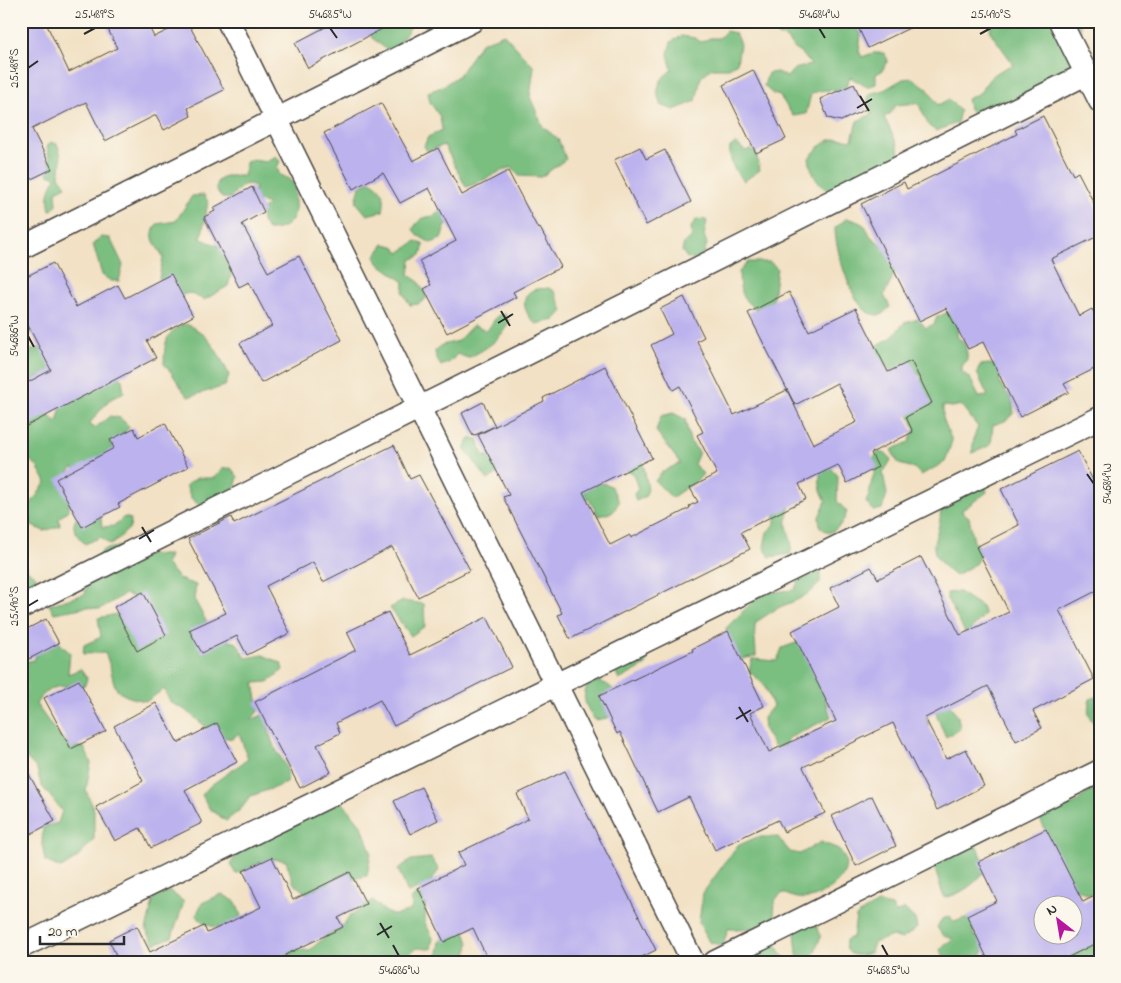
<svg xmlns="http://www.w3.org/2000/svg" width="1121" height="983" viewBox="0 0 1121 983" font-family="'Indie Flower',sans-serif">
<style>
.forest{fill:#7abe80;stroke:#527456}
.building{fill:#bcb2ee;fill-rule:evenodd}
.lines{fill:none;stroke-linecap:round;stroke-linejoin:round}
.minor-casing{stroke:#494642;stroke-width:25}
.minor{stroke:#fff;stroke-width:22}
.ticks{fill:none;stroke:#2b2b2b;stroke-width:2}
.neatline{fill:none;stroke:#2b2b2b;stroke-width:2}
.ticks-label{font-size:12px;text-anchor:middle;fill:#2b2b2b}
</style>
<rect width="100%" height="100%" fill="#fbf7ec"/>
<filter id="ink" filterUnits="userSpaceOnUse"><feTurbulence type="fractalNoise" baseFrequency=".02" numOctaves="2"/><feDisplacementMap in="SourceGraphic" scale="10" xChannelSelector="R" yChannelSelector="G"/><feConvolveMatrix kernelMatrix="1 2 1 2 8 2 1 2 1" color-interpolation-filters="sRGB"/></filter>
<filter id="wash" filterUnits="userSpaceOnUse"><feTurbulence type="fractalNoise" baseFrequency=".0096" numOctaves="4" result="noise"/><feDisplacementMap in="SourceGraphic" scale="20" xChannelSelector="R" yChannelSelector="G"/><feGaussianBlur stdDeviation="1.12" result="paint"/><feColorMatrix in="noise" values="0 0 0 0 0 0 0 0 0 0 0 0 0 0 0 0 0 1.4 0 .05"/><feComposite in="paint" operator="in"/></filter>
<g filter="url(#wash)">
<rect width="100%" height="100%" fill="#f2e1c4"/>
<path class="forest" d="M393,21H419L412,25L396,48L387,50L371,37V28L379,24L389,25Z
M761,21H849L861,34L859,51L862,57L873,53H884L888,60L882,71L876,74V84L867,87L850,77L845,88C833,93 823,87 811,94L806,114L793,116L780,96L773,94L764,86L768,73L777,72L787,77L794,69L811,65C804,53 793,51 787,39L764,29Z
M989,21H1080L1082,50L1071,81L979,118L969,109L967,99L981,92C987,78 999,69 1014,65L991,33Z
M726,31L735,33L740,44L737,63L729,68H712L701,77L696,101L674,110L661,105C654,91 659,78 672,70L668,54L671,42L681,36L695,38L701,42L710,38H719Z
M504,34L534,67L530,97L543,127L558,139L566,159L541,177L519,176L512,167C495,172 482,183 466,187L444,145L427,151L424,146L428,137L442,130L440,117L430,102L428,92L442,87L459,75L481,43Z
M912,78L927,88L938,105L949,99L960,111L957,123L936,131L929,126L918,103L896,105L890,114L884,117L898,146L899,158L835,194C818,186 812,177 809,158C824,141 829,136 852,140L857,121L872,114L868,99L869,94L884,90L903,79Z
M51,142L57,144C63,157 61,163 59,176L66,186L56,191L57,204L52,210H50C47,199 49,187 56,178L52,175H49L43,164L50,161L47,147Z
M736,143L745,151L751,149L756,153L760,170L744,181C735,174 728,158 730,147Z
M276,157L280,161L277,168L280,175C298,182 294,186 295,201C297,220 287,230 268,230L262,221L261,211L268,204L256,200L253,196L255,187L250,184L243,185L230,198H222L216,189L218,181L225,176H243L246,162L253,160L266,162Z
M370,181C384,189 386,196 383,211L367,215L356,202L360,187Z
M204,195L208,202L201,239L224,248L232,272L228,286L204,300L190,293L180,295L163,290L159,278L163,257C157,245 147,238 157,224L176,221L192,196Z
M444,206L454,219L446,225L441,239L431,243L417,235L413,229C419,219 423,217 434,216Z
M847,218C852,220 861,222 865,226C868,230 869,236 874,239C899,259 900,266 884,295L890,307L881,315C876,315 869,314 866,311C850,298 835,248 835,228Z
M704,219L707,221L704,235L707,244L704,253L697,260L687,258L682,251L684,243L692,237L691,227L696,220Z
M101,237L110,238L123,265L119,281H111L102,275L93,244Z
M416,241L424,245L421,255L411,260L409,275L419,282L427,298L418,304L410,305L403,293L404,282L378,263L375,256L384,244L394,246L399,253Z
M748,262H770L777,268L772,306L762,312C741,301 740,295 739,272Z
M549,288L555,292L563,311L555,320L536,324C527,317 517,298 533,290C537,288 544,289 549,288Z
M27,312L36,319L27,341L22,346L24,352L44,347L60,369C47,371 36,379 23,383L21,399V314Z
M949,312L958,318L957,336C965,343 968,350 967,360L962,366V372L970,378L979,397L988,396L977,373L980,365L990,364L999,367L1000,384L1012,400L1014,413L1005,421L993,425L991,445L972,453L974,437L978,427L961,405L953,407L943,406V418L952,441L945,462L921,475L914,468L899,464L891,450L909,442L915,429L908,413L922,378L911,366L904,364L898,377L892,373L886,365L874,366L866,351L891,338L904,323L918,319L926,328L934,324L937,317Z
M505,314L509,321C501,340 486,349 468,358L457,354L450,362L441,366L436,358L435,351L442,345L458,341L473,325L487,331L497,316Z
M186,324C210,334 219,354 229,375L225,386L188,397C179,386 174,374 164,364C165,344 164,331 186,324Z
M116,372L122,380L124,392L109,400L89,424L95,428L110,416L120,418L130,427L113,443L111,455L86,473L72,468L59,484L69,497V509L59,519L60,526L44,531L32,526L28,508L46,482L37,466L29,459L21,462V415H48L57,422L61,407Z
M673,413L685,419L690,441L699,452L694,464L703,474C696,484 682,489 672,498L655,481L662,472L680,463L656,431L661,416Z
M470,439H478L483,456H490L498,473L488,480L464,448Z
M878,452L887,454L891,460L883,473L887,494L882,509L873,511L866,502C871,492 870,482 875,472L871,462Z
M642,457L648,489L645,497L636,501L634,494L638,489L633,473L620,468Z
M828,464L838,476L837,501L847,512C843,523 839,528 829,533L820,527L819,517L826,501C819,489 818,480 822,467Z
M231,468L238,477L235,488L200,506L191,498L186,485L197,478H214L222,469Z
M599,482L611,486L619,502L613,512L599,516L588,498L582,496V485Z
M985,484L987,492L961,511L969,517L974,542L983,550L975,564L955,576C916,545 944,540 940,506Z
M793,498C789,508 786,516 787,526C789,537 794,543 790,554L770,557L764,547L767,532L775,524V513Z
M82,512L96,513L101,518L102,527L114,526L124,517L131,519L130,528C122,534 119,540 110,545L101,537L85,544C73,532 69,524 82,512Z
M131,544L145,555H169L166,564L179,579L196,585L194,599L210,628L208,636L237,643L246,658L263,655L281,663L283,670L268,682L254,683L259,710L251,720L265,714C269,723 268,730 271,738C276,756 291,763 287,783L251,796L241,809L226,821L209,808L202,795L211,785L248,759L239,733L232,739L216,735L184,709L171,703L164,689L147,701C104,694 119,684 105,653L83,654L84,645L101,637L98,618L117,614L129,622L134,597L125,594L100,609L87,607L54,613L49,605L85,594L92,563L103,550Z
M21,556L28,571L36,576V587L24,590L21,588Z
M814,563L820,571V583C805,598 797,600 780,607C772,611 764,617 756,622C753,633 756,644 756,656L737,660L727,640L726,628L757,597L772,592L794,590L802,575Z
M959,592L982,607L985,615L966,634L947,599V593Z
M403,601L424,604L425,626L411,636L390,608Z
M54,637L70,653L68,674L81,669L87,678L85,685C62,688 51,681 36,704L58,735L71,747H84L91,763L86,790L94,810V839L77,858L61,868L45,861L42,843L43,827L58,823L62,811L41,785L37,769L21,752V653L25,662L34,660L43,641Z
M804,640L825,684V700L831,717L789,738L786,744L775,748L764,730L763,718L773,706L764,685L749,671L752,659L777,661L782,648Z
M632,643L649,653L646,665L619,680L613,664Z
M590,681C603,680 612,686 620,697L608,718L595,720C585,706 580,696 590,681Z
M1096,697L1100,700V727C1087,721 1087,710 1090,699Z
M950,705L958,717L960,729L946,737L937,717L936,709L927,717L929,726L908,709Z
M1098,784H1100V896L1085,893L1061,880C1062,856 1050,840 1040,819L1043,809L1060,800L1073,805Z
M342,802L362,826L371,852L367,876L328,883L306,893L294,884L286,861C267,855 254,866 236,874L230,864L242,849Z
M950,834L976,846L988,867C975,884 964,893 944,898L934,866Z
M757,837H778L790,852L800,854L821,842C825,844 832,846 836,848C862,867 830,894 810,898C800,900 792,897 783,893L775,900L774,917L759,929H728L723,946L709,942L699,922L703,893L737,846Z
M431,858L439,870L429,884L408,893L398,869L411,860Z
M170,891L184,902L172,937L155,944L146,930L154,897Z
M222,894L236,902L241,916C223,929 212,932 196,916L202,903Z
M417,894L426,898L425,923L433,938L431,949L416,948L401,962H283L288,947L309,951L327,935L338,931L351,915L373,900C389,915 391,920 412,909L411,899Z
M878,903L892,906L895,913L905,909L915,919L917,928L902,939L892,936L874,943L871,952C860,958 843,957 846,940L853,937L856,917C861,912 871,907 878,903Z
M950,916L954,922L968,917L972,923L974,936L983,938L986,944L979,962C963,962 948,966 940,950L946,943L953,941L951,938C944,937 941,934 937,927L942,919Z
M1100,917V962H1073L1062,936H1074V925L1080,928Z
M805,924L816,925L821,936L815,951L807,962H798L795,933Z
M451,926L464,929L469,943L466,962H444L437,958L440,942Z
M775,943L784,957L783,962H730Z"/>
<g id="blocks">
<path class="building" d="M21,21H45L69,72L117,48L104,21H146L154,37L187,21L224,90L188,108L191,116L164,130L156,115L105,141L86,102L32,129L52,169L21,184Z
M337,21H397L308,68L295,43Z
M855,21H924L868,48Z
M753,70L786,139L756,153L723,85Z
M854,84L866,109L841,121L828,118L820,99Z
M381,103L413,161L438,148L462,195L508,171L538,229L540,228L561,267L513,292L516,297L447,333L424,289L431,285L419,261L456,241L429,188L400,203L383,173L353,189L324,133Z
M1043,116L1073,175L1078,172L1100,215V235L1051,259L1079,316L1092,309L1100,324V366L1064,384L1069,392L1020,417L983,342L968,349L946,308L919,321L861,204L904,182L907,189L1017,134L1015,130Z
M640,147L646,159L665,150L691,202L646,225L614,160Z
M252,187L264,212L242,224L268,272L299,256L342,340L261,383L240,343L272,326L249,282L239,287L204,217L215,211L213,208Z
M53,263L76,307L118,285L125,298L171,274L193,316L147,341L156,358L21,429V386L51,370L21,312V279Z
M789,292L809,331L856,308L888,372L911,361L932,403L906,417L913,432L871,453L878,467L847,483L838,465L799,484L806,499L741,532L750,549L570,639L558,615L562,613L503,497L509,495L478,435L544,401L543,398L605,366L652,458L583,492L610,545L630,535L631,538L690,508L689,506L698,502L690,488L717,474L697,435L703,432L680,386L673,390L651,345L672,334L660,309L684,297L704,337L697,341L734,415L787,390L813,444L857,422L837,383L795,405L748,313Z
M483,402L495,426L473,436L462,413Z
M165,423L188,467L118,504L120,507L82,527L56,479L114,448L110,440L134,428L138,437Z
M394,445L410,479L419,475L470,570L418,597L392,547L323,582L313,562L266,586L290,633L247,655L237,636L202,653L189,630L226,613L188,539L231,517L234,524Z
M1078,451L1100,494V589L1059,610L1094,679L1033,711L1042,728L1016,741L988,686L925,718L946,759L966,749L984,786L937,810L893,723L803,767L825,813L784,832L778,820L715,850L689,797L658,812L620,732L617,734L599,696L693,651L692,649L728,631L764,706L750,713L769,752L836,721L792,631L839,607L830,588L871,567L878,579L921,557L960,635L1009,612L976,547L1019,525L1001,489Z
M143,592L166,635L137,651L114,607Z
M388,612L410,655L487,617L512,667L394,726L380,700L336,723L340,733L317,745L331,772L300,788L255,702L356,650L347,632Z
M46,619L59,643L29,659L21,645V632Z
M79,680L106,731L71,749L44,698Z
M156,703L178,743L217,723L237,762L185,790L202,823L151,848L140,828L115,841L96,807L143,781L114,726Z
M21,760L55,821L21,839Z
M565,771L656,950L632,962H489L473,928L444,942L418,888L464,865L458,853L528,819L517,794Z
M421,787L438,820L410,834L394,801Z
M872,796L896,846L856,866L832,816Z
M1046,829L1083,902L1100,893V941L1059,962H989L967,916L997,901L978,862ZM1044,906H1074V936H1044Z
M272,857L293,900L350,872L366,904L338,918L343,927L285,955L289,962H119L109,940L137,926L150,952L204,926L207,933L261,907L243,871Z"/>
</g>
</g>
<g filter="url(#ink)">
<use href="#blocks" fill-opacity="0" stroke="#494642" stroke-width="1"/>
<g class="lines">
<defs>
<path id="minor" d="M228,21L693,962
M1060,21L1100,101
M21,248L472,21
M21,607L1086,74
M21,947L1100,418
M715,962L1100,771"/>
</defs>
<use href="#minor" class="minor-casing"/>
<use href="#minor" class="minor"/>
</g>
</g>
<path class="ticks" d="M330,28L337,38M819,28L825,38M84,34L95,28M980,34L991,28M28,68L38,61M860,96L869,111M857,108L872,99M501,311L510,326M498,323L513,314M28,336L34,347M1087,474L1094,484M142,527L151,542M139,539L154,530M28,606L38,600M739,707L748,722M736,719L751,710M380,923L389,938M377,935L392,926M393,945L399,956M882,945L888,956"/>
<rect width="1121" height="983" fill="none" stroke="#fbf7ec" stroke-width="55"/>
<g transform="translate(1058 920) rotate(329)"><circle r="24" fill="#fbf7ec" stroke="#a8a59f"/>
<path d="M0-4L9 19L0 12L-9 19Z" fill="#b5179e"/>
<text y="-8" font-size="14" font-weight="bold" text-anchor="middle" fill="#2b2b2b">N</text>
</g>
<path d="M40 936v8h84v-8" fill="none" stroke="#2b2b2b" stroke-width="2.5"/>
<text x="48" y="936" font-size="15" fill="#2b2b2b" stroke="#fbf7ec" stroke-width="4" paint-order="stroke">20 m</text>
<rect x="28" y="28" width="1066" height="928" class="neatline"/>
<g class="ticks-label">
<text x="95" y="18">25.489°S</text>
<text x="330" y="18">54.685°W</text>
<text x="819" y="18">54.684°W</text>
<text x="991" y="18">25.490°S</text>
<text transform="translate(14 68) rotate(-90)" y="4">25.489°S</text>
<text transform="translate(14 336) rotate(-90)" y="4">54.686°W</text>
<text transform="translate(1107 484) rotate(-90)" y="4">54.684°W</text>
<text transform="translate(14 606) rotate(-90)" y="4">25.490°S</text>
<text x="399" y="974">54.686°W</text>
<text x="888" y="974">54.685°W</text>
</g>
</svg>
